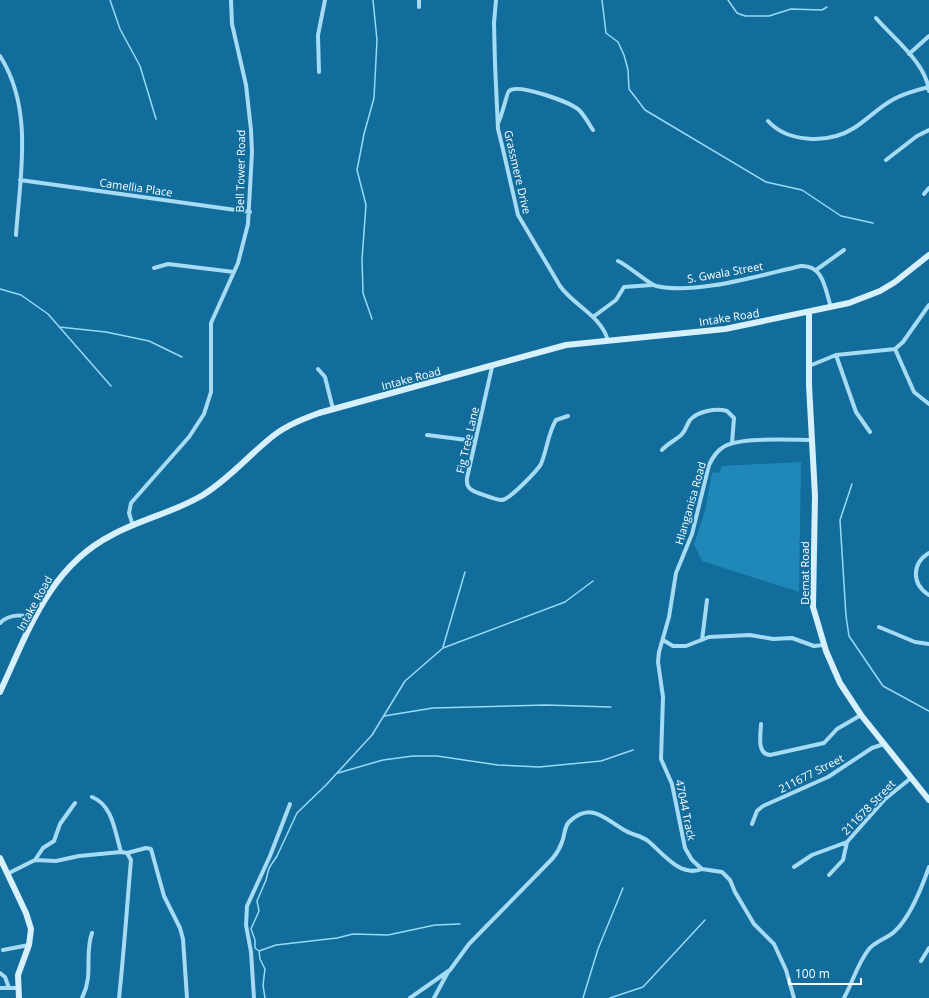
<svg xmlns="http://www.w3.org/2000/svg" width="929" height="998" viewBox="0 0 929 998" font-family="'Open Sans',sans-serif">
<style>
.green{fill:#2087b9}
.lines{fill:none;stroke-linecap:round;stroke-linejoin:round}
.stream{stroke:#98daf7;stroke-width:1.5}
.street{stroke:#a6dbf4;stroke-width:4}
.secondary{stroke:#d6f0fd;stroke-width:6}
.labels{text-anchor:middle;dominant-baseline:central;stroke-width:3.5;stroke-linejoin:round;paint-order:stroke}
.street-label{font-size:11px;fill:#fff;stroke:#126d9c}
</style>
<rect width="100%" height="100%" fill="#126d9c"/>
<path class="green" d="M801,462L799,592L702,561L694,544L705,511L712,472L719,473L722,466Z"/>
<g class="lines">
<path class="stream" d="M110,0L120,29L140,66L156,119
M602,0L606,33L618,42L624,55L628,70L629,89L645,110L766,182L802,190L841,216L873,223
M728,0L737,13L745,16H769L791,9L822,10L827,7
M0,289L21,295L48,314L111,386
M372,319L363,293L362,259L366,205L357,170L364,134L374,98L377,40L373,0
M59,327L106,332L149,341L182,357
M852,484L840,520L846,616L849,636L883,686L929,711
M443,647L465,572
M384,716L433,708L546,705L611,707
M338,773L383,760L413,756H437L498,765L539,767L601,761L633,750
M259,951L276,945L337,938L353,934L388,935L435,925L460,924
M265,998L263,985L265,969L260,959L259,951L255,948V940L251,929L259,911L257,901L266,880L269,868L277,856L297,813L326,785L372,735L405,681L443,648L565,602L593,581
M583,998L598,949L623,888
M610,998L643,987L705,920"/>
<path class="street" d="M419,0V7
M496,0L494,23L495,64L498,129L502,145L518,215L560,286C574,306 602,316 608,341
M876,18C894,39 926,63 929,91
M909,54L929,36
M0,56C34,109 20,176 16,235
M319,72L318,35L325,0
M768,121C788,143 829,144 854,128C868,119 879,107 894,99C905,93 917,90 929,87
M498,123C502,117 507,92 509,91C518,83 570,102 579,110C585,116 589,124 593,130
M886,160L917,136L929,130
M20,180L250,212
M924,194L929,188
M618,261C629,266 649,284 656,286C697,295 760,275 801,266C824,265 825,290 831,307
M154,268L168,264L234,272
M816,270L844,250
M593,317L616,300L624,287L652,285
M895,349L914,392L929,404
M836,355L856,412L870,432
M809,366L836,355L895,349L903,342L929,305
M492,367L467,478C466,487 470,490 478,493C485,495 495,500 502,500C510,499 537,471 541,464C547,450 548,433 556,420L568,416
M318,369L325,377L333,409
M427,435L475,441
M662,450C668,443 678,439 682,434C686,430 687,424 690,420C698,411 716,408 727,411L734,418L732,443
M133,526L129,513L131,503L189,437L204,414L211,392V323L238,263L248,224L252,152L251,130L246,85L232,24L231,0
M929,553C912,563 911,584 929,595
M0,623C10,613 22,615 35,618
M879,627L915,642L929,644
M663,640L673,646H686L709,637L750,635L773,639L792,638L814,646L824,645
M702,640L707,600
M761,724C761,733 756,754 770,755L824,743L837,729L861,715
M92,797C113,805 115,833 121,852
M752,824L757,811L763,806L828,777L872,748L884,744
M35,860L56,861L79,856L121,852L127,853L146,848L151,849L164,896L180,928L183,939L187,998
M794,867L812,855L847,842L885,799L911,778
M7,874L35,860L43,848L54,841L60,824L75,803
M829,875L843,860L847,842
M3,950L29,945
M921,961L929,948
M0,973L5,977L9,988H18
M0,988H9
M82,998C94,975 84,955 92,933
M119,998C124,952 127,906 131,860L127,853
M254,998L251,952L246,925L247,906L270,856L290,804
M410,998L450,970L469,944L553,858C557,853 560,848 562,842C565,835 564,827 569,822C592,800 607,821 626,831C633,835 642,836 648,841C663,853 680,878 702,869
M434,998L448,972
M794,998L786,970L774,944L754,924L735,892L730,880L722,872L702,869L692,860L685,848L672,784L661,759L663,697L658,662L659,652L669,617L676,573L692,534L709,465C713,457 717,450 725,446C742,437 791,440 812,440
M844,998C853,982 857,964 869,949C876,941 886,939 894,932C910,918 922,887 929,867"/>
<path class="secondary" d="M809,312V385L815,496L813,607L826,651L840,683L861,715L929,800
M0,692C28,632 49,567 112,535C141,519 175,512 203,495C229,479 249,455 273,436C287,425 303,419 319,413L566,345L725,329L849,303L880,291L895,282L929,255
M0,858L26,913L31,929L29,945L18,975L19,998"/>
</g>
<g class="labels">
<g class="street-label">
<text transform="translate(240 171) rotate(-89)">Bell Tower Road</text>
<text transform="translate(518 172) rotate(77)">Grassmere Drive</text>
<text transform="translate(136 187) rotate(8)">Camellia Place</text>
<text transform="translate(725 272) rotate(-10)">S. Gwala Street</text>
<text transform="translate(729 317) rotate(-9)">Intake Road</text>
<text transform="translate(411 378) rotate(-15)">Intake Road</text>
<text transform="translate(467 440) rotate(-77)">Fig Tree Lane</text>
<text transform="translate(690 503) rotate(-74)">Hlanganisa Road</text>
<text transform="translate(804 573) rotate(-90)">Demat Road</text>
<text transform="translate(34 603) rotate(-61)">Intake Road</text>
<text transform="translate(811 773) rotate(-27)">211677 Street</text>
<text transform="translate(868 807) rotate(-46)">211678 Street</text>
<text transform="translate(686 810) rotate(78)">47044 Track</text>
</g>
</g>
<path d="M789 978v6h72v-6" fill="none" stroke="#ffffff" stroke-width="2"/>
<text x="795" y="978" font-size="12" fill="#ffffff" stroke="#126d9c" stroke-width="3" paint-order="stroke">100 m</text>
</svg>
